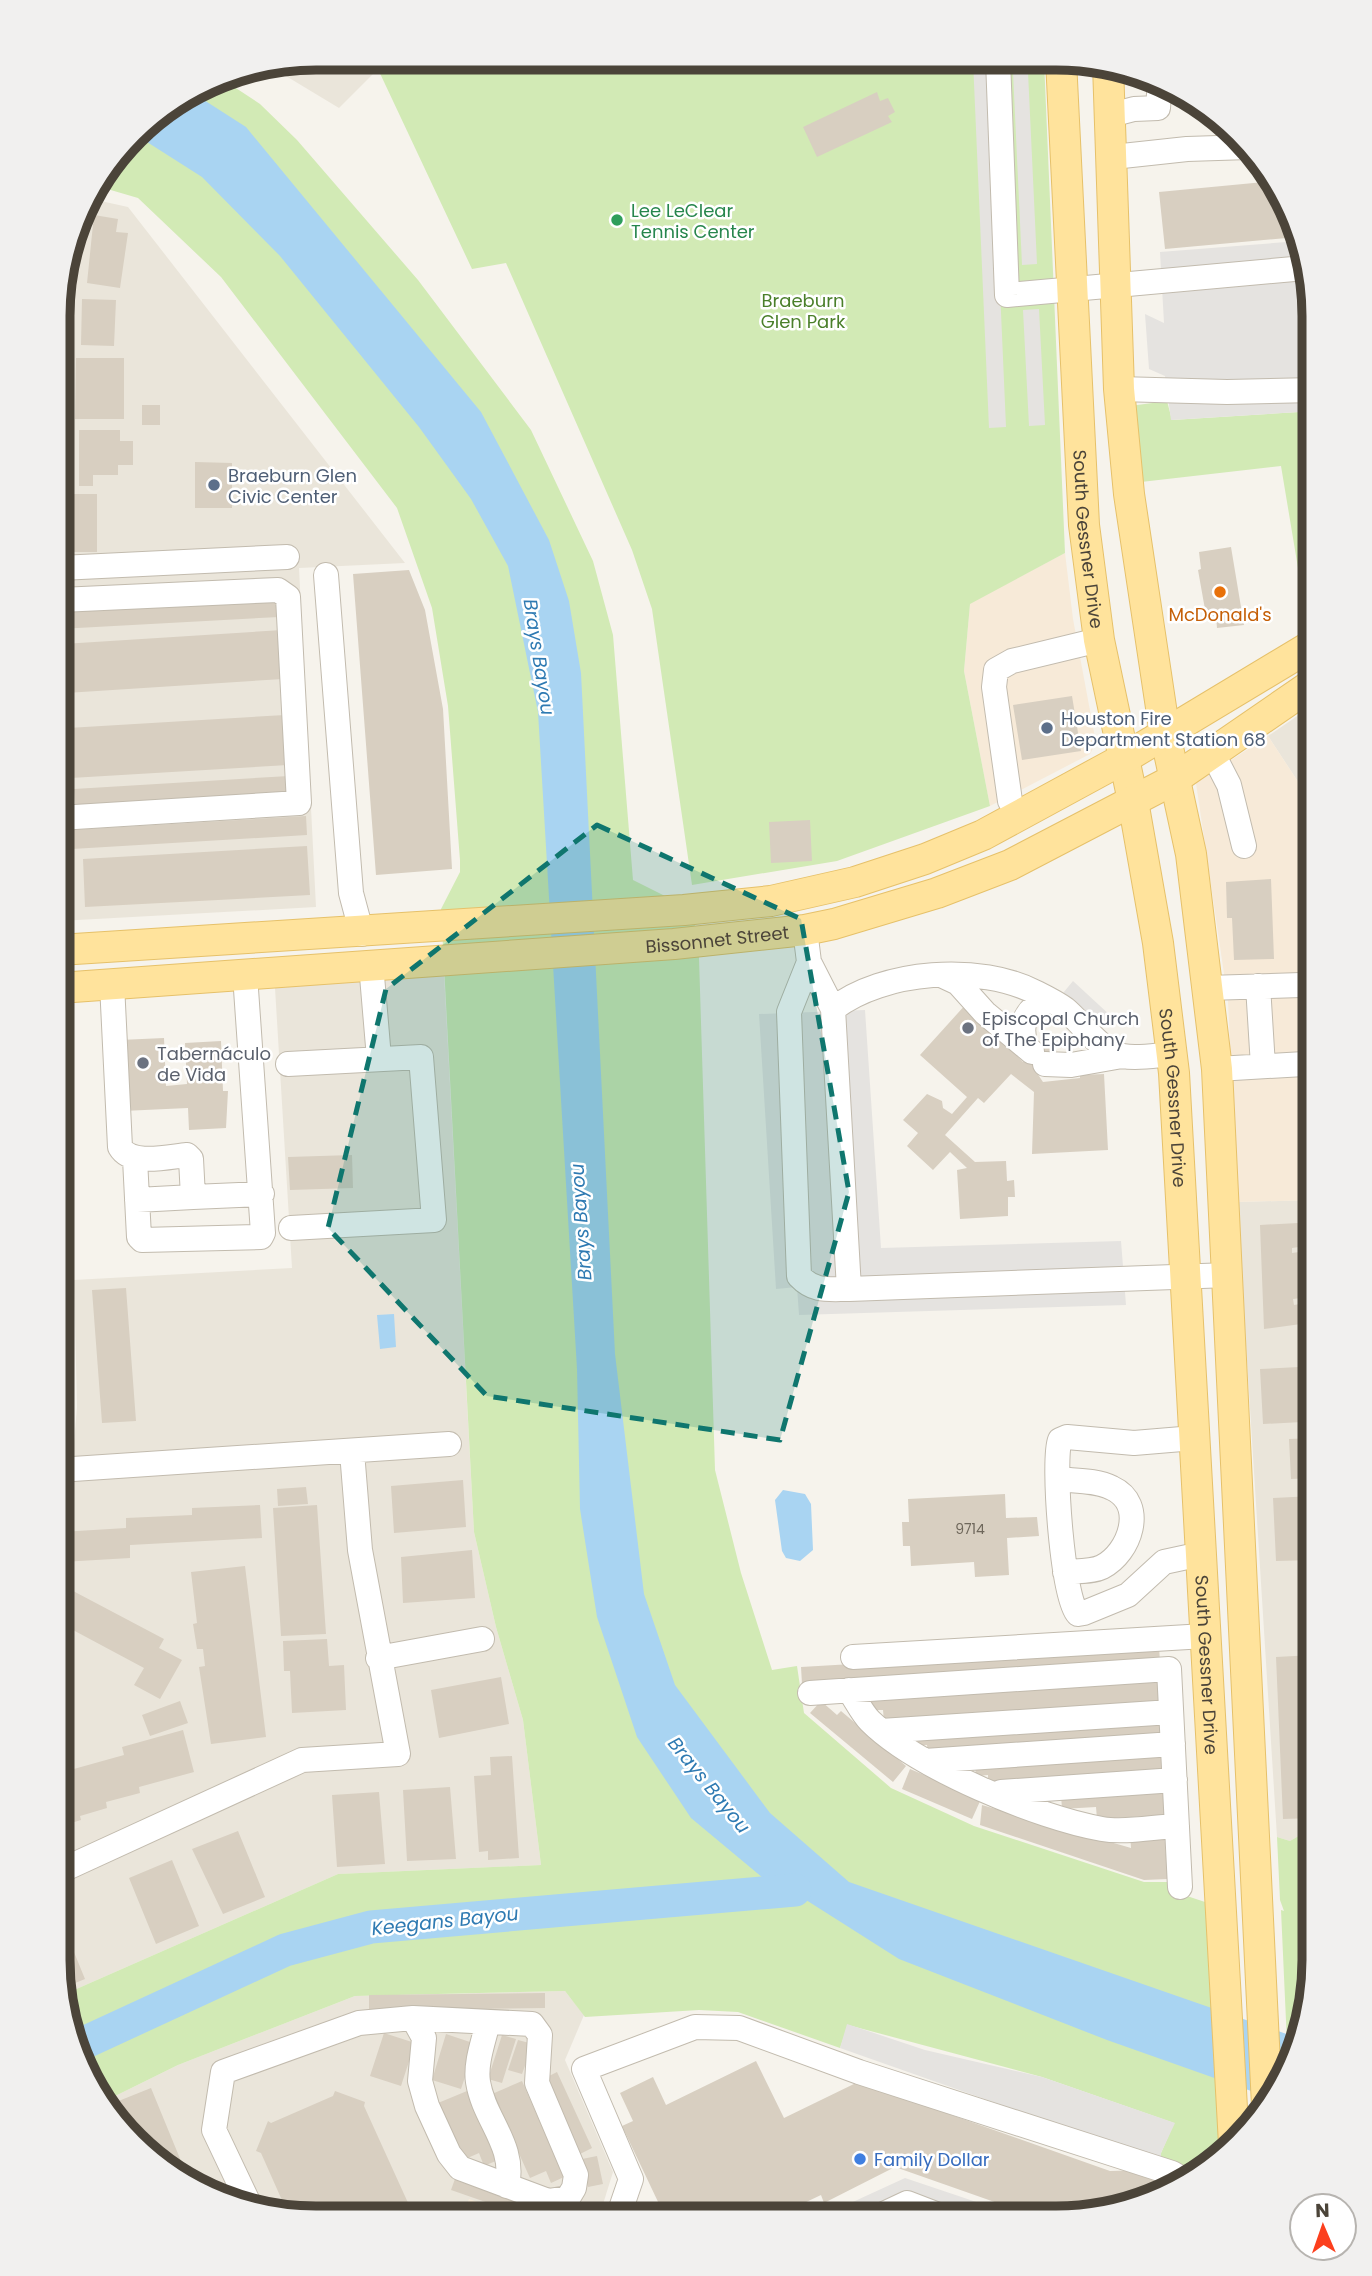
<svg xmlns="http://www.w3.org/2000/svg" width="1372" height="2276" viewBox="0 0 1372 2276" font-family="Poppins,sans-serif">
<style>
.residential{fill:#eae5da}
.commercial{fill:#f7ead8}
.green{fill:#d2eab5}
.parking{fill:#e5e3e0}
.water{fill:#a9d4f2}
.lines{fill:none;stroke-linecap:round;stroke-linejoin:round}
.river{stroke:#a9d4f2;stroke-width:33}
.building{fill:#d8cfc1}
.minor-casing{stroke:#c2bbae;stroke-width:26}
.major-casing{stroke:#e6c16a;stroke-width:32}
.minor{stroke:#fff;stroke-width:24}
.major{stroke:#ffe39c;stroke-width:30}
.marked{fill:#0f766e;fill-opacity:0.2;stroke:#0f766e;stroke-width:5;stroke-dasharray:14 9;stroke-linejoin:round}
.leisure-dot{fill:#2e9e5b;stroke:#fff;stroke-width:2.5}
.service-dot{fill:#5c6f8a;stroke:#fff;stroke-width:2.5}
.food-dot{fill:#e8710a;stroke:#fff;stroke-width:2.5}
.worship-dot{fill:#6b7280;stroke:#fff;stroke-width:2.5}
.shop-dot{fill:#3f7fe0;stroke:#fff;stroke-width:2.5}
.labels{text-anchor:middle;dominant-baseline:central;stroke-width:5;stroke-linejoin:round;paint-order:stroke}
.number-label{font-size:14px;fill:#6e675b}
.leisure-label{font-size:18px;fill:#27864d;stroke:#fff;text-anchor:start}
.park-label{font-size:18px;fill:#4a7f2a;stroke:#fff}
.service-label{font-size:18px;fill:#4e5e75;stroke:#fff;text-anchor:start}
.street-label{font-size:18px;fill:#4b4439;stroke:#fff}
.food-label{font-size:18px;fill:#c56008;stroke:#fff}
.worship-label{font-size:18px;fill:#5b616d;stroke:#fff;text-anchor:start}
.shop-label{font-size:18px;fill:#366cbe;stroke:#fff;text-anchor:start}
.water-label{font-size:19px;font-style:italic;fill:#2e7ab2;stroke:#fff}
.rim{fill:none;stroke:#4b4439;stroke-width:9}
</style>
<rect width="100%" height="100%" fill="#f6f3ec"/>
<path class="residential" d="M316,58H389L339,108L271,67Z
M87,198L128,207L405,563L299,568L316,907L59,921L60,283Z
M1306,710L1314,724V806L1268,736Z
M444,975L474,1532L496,1627L523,1720L541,1865L338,1874L65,1994L58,1960V1502L74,1443L77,1407L74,1280L292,1268L275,988Z
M1314,1200V1827L1290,1841L1277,1837L1237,1202Z
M565,1991L584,2015L565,2060L613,2172L599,2217H520L469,2200L463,2217L283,2216L218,2199L159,2165L111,2117L103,2102L178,2065L355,1996Z"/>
<path class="commercial" d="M1065,553L1073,619L1096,743L1090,754L990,806L964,671L970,603Z
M1268,736L1314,806V1200L1237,1202L1228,1001L1196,783Z
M469,2199L520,2217H463Z"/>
<path class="green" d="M389,58L1044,60L1065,553L970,604L964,671L990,806L837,861L692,885L652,609L632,550L506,263L472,269L377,67Z
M219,77L260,104L297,140L418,280L531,430L593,561L613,635L633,880L693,910L699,958L715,1470L741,1573L772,1670L797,1666L804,1713L891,1788L974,1826L1144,1882H1168L1169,1890L1208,1903L1221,2157L1196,2175L1161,2161V2153L1174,2123L1042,2077L848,2025L840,2048L738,2012L699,2010L585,2017L565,1991L355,1996L178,2065L103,2102L77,2058L65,1994L338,1874L541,1865L523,1720L496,1627L474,1532L441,909L460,872V860L448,706L432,608L397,508L221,277L138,198L97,186L146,122Z
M1167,401L1172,420L1299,412L1314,419V565L1299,574L1281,466L1141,482L1130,406Z
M1314,1827C1314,1905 1326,1995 1288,2065L1281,1910L1284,1911L1280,1900L1277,1837L1290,1841Z"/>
<path class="parking" d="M973,60H990L1006,427L989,428Z
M1013,72H1028L1037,264L1022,265Z
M1299,241L1314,316V419L1299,412L1171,420L1165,376L1149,369L1145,314L1164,323L1160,252Z
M1039,309L1045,425L1029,426L1023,310Z
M1073,981L1112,1017L1102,1028L1063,993Z
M865,1010L881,1248L1121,1241L1126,1305L799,1315L797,1287L776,1289L759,1014Z
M847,2024L925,2050L1042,2077L1175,2123L1161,2153V2161L840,2048Z
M905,2178L1024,2218H818Z"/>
<path class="water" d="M193,93L246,127L481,412L549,540L569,601L581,673L615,1354L644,1594L675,1685L770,1813L849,1882L1301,2039L1271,2098L1107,2040L899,1959L784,1886L763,1878L691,1818L637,1737L597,1617L580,1509L577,1369L538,712L508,566L471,499L419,427L280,256L202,177L136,135L146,122Z
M394,1314L396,1347L380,1349L377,1315Z
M783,1490L805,1494L811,1504L813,1550L800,1561L786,1558L782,1551L775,1500Z"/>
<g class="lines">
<path class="river" d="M75,2047L285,1950L371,1927L795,1890"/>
</g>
<path class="building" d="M877,92L880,101L888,98L895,112L888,116L892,122L817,157L803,127Z
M1274,181L1295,218L1298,237L1165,249L1159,192Z
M94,215L118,219L116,232L128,233L120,288L87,283Z
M82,299L116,300L114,346L81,345Z
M76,358H124V419H75Z
M142,405H160V425H142Z
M79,430H120V441H133V465H118V475H93V486H79Z
M195,462L232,463V508H195Z
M66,494H97V552H66Z
M1231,547L1244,625L1217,628L1216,616L1206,615L1198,570L1201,569L1199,552Z
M409,570L425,610L443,709L452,869L376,875L353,574Z
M278,599L279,617L59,629V611Z
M282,630L283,679L66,693L63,644Z
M1072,696L1081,751L1022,760L1013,705Z
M285,715L288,765L71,778L68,728Z
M289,776L290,795L75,807L74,789Z
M306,816L307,835L72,849L71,830Z
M810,820L812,861L771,863L769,822Z
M307,846L310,895L85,907L83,859Z
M1271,879L1274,959L1234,960L1232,918H1227L1226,882Z
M967,1003L1023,1062L1044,1040L1057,1051L1037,1073L1043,1082L1080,1078V1075L1104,1074L1108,1150L1032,1154L1034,1092L1011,1074L984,1103L978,1098L945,1135L975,1162L1006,1161L1007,1181L1014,1180L1015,1197H1008V1216L960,1219L957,1170L967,1168L950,1152L933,1170L907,1146L918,1133L903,1120L927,1094L942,1101L943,1108L952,1114L967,1097L920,1055Z
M164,1038L166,1086L187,1084L185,1043L221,1041L223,1091H228L226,1128L189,1130L188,1108L123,1111L120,1040Z
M352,1155L353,1188L290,1190L288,1157Z
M1298,1223L1299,1247L1292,1248V1253L1299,1252L1301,1298L1293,1299L1294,1305L1300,1304L1301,1324L1264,1329L1260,1225Z
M126,1288L136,1421L102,1423L92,1290Z
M1299,1367L1302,1422L1263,1424L1260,1369Z
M1314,1438V1478L1291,1479L1289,1439Z
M463,1480L466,1527L394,1533L391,1486Z
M306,1487L308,1504L278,1506L277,1489Z
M1005,1494L1006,1518L1037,1517L1039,1536L1007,1538L1009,1575L975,1577L974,1562L911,1566L910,1546H903L902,1522H909L908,1499Z
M1314,1496V1560L1276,1561L1273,1498Z
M260,1505L262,1538L130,1545V1558L62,1562L61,1532L126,1528V1518L192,1515V1508Z
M317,1505L326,1634L281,1636L273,1508Z
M472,1550L475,1598L403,1603L401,1557Z
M245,1566L266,1737L211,1744L199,1667L205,1666L203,1649H197L193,1624L197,1623L191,1572Z
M58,1583L164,1639L159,1648L182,1660L160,1699L134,1685L144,1668L58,1622Z
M327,1639L329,1666L344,1665L346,1710L292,1713L290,1671H284L283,1641Z
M1159,1646L1160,1663L802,1684L801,1667Z
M1313,1655L1314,1818L1283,1819L1276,1657Z
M501,1677L509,1724L439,1738L431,1690Z
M1158,1678L1159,1704L884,1722L883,1710H871L870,1697Z
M180,1701L188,1723L150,1736L142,1715Z
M821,1701L837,1715L841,1711L906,1766L893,1782L810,1713Z
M1161,1721L1162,1739L928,1753L927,1745L915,1746V1736Z
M183,1730L194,1772L139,1787L140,1793L106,1802L107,1808L80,1816L81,1820L58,1827V1782L65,1780L63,1772L124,1755L122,1747Z
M1162,1754L1163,1772L988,1783V1775L976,1776L975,1766Z
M512,1756L519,1858L488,1860V1851L479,1852L474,1776L491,1775L490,1757Z
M910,1769L981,1799L972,1819L902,1789Z
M450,1787L456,1859L407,1861L403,1790Z
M1164,1789L1166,1815L1097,1819L1096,1807L1062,1809L1061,1795Z
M379,1792L385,1864L337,1867L332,1795Z
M982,1805L1131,1848L1130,1833L1164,1831L1168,1879L1144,1880L980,1825Z
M238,1831L265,1897L223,1914L192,1849Z
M172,1860L199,1926L156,1944L129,1878Z
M58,1913L85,1979L63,1988L58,1960Z
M545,1993V2008L369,2010V1995Z
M384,2033L415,2043L401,2086L370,2076Z
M446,2034L476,2044L461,2089L432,2080Z
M502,2035L516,2039L502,2083L488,2079Z
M518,2040L533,2044L522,2074L508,2070Z
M756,2061L784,2118L858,2082L1110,2171L1143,2170L1163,2177L1164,2193L1154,2199L1056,2218H1040L895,2167L824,2203L821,2195L783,2213L785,2217H636L660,2206L622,2126L633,2121L620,2093L653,2077L666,2105Z
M557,2072L592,2148L578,2155L543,2079Z
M522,2081L564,2177L551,2183L546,2171L530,2178L492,2094Z
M151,2088L190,2183L159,2165L111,2117L106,2106Z
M335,2091L365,2102L364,2106L414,2216H289L261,2153L256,2151L268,2121L271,2123L333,2096Z
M467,2091L498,2160L484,2166L479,2153L463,2160L438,2103Z
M597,2156L603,2184L588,2187L582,2159Z
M456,2176L571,2216L570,2217H529L451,2190Z"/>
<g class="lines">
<defs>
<path id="minor" d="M998,60L1007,295L1305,268
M1111,115L1134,109L1158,108L1160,80
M1113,157L1187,149L1249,147
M1119,389L1227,392L1314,390
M60,568L287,557
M326,575L351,893L362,934
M1212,752L1229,785L1244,846
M59,818L299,803L288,597L278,590L60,600
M1019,818L1010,801L994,687L996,670L1012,661L1099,640
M805,930L809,962L833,1009L849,1289L1229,1275
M809,962L789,1012L799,1276C814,1292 828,1289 849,1289
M367,966L372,976L379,1058
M941,975L958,983L985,1013L1032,1052
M112,984L120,1147C131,1166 167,1157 187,1155L191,1159L193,1197L262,1194
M1258,986L1263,1066
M1208,988L1301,985
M833,1009C883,970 980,963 1037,993C1047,998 1057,1003 1065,1009C1083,1024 1100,1051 1123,1056C1138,1059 1157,1055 1172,1054
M1026,1047C1019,1023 1025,1009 1048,999
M288,1064L421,1057L434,1220L291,1228
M1045,1064L1071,1065L1122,1056
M1217,1069L1304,1064
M135,1159L139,1237L142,1240L261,1237L263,1233L245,975
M137,1200L193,1197
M1194,1438L1134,1443L1067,1437L1060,1440C1052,1460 1063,1603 1078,1614L1084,1613L1128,1595L1164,1562L1201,1554
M58,1470L449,1444
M1058,1479C1075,1481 1096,1480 1112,1488C1147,1504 1130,1553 1102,1567C1092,1572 1076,1571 1065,1572
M853,1657L1205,1636
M378,1658L482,1639
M849,1690C856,1700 862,1713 870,1721C916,1767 1038,1818 1102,1829C1125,1833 1153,1827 1177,1826
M810,1693L1169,1669L1180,1887
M881,1731L1171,1712
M925,1761L1173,1744
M1001,1792L1175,1780
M58,1872L302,1760L398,1754L360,1550L352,1452
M488,2022C484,2040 475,2063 478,2082C484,2120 516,2145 507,2186
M251,2208L214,2130L223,2072L359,2023L413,2018L532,2024L540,2035L537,2083L576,2175L574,2188L568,2198L548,2201L460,2168L449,2154L427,2106L420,2081L424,2038L413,2018
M618,2217L631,2179L584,2069L695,2027L739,2028L859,2072L1172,2173L1186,2181
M875,2218L907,2203L946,2218"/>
<g id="major">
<path id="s1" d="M1061,60L1084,525L1099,640L1133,801L1158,943L1174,1073L1234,2144"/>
<path d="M1108,65L1119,389L1129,494L1165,734L1191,854L1217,1069L1267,2106"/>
<path d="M59,950L684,910L771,901L855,882L925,859L983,835L1123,759L1314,644"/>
<path id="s2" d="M59,988L674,944L805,930L834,924L937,893L1010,865L1173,780L1314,683"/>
</g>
</defs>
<use href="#minor" class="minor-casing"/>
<use href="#major" class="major-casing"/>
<use href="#minor" class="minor"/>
<use href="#major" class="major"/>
</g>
<path class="marked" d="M597,825L801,919L849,1192L780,1440L487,1396L328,1228L386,989Z"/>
<circle class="leisure-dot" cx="617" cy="220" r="7"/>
<g class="service-dot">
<circle cx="214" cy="485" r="7"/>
<circle cx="1047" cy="728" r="7"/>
</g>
<circle class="food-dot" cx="1220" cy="592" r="7"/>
<g class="worship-dot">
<circle cx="968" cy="1028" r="7"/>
<circle cx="143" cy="1063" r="7"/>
</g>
<circle class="shop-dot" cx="860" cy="2159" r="7"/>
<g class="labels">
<g class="number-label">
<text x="970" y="1529">9714</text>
</g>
<g class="leisure-label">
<text x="631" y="210">Lee LeClear<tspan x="631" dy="21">Tennis Center</tspan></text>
</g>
<g class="park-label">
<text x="803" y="300">Braeburn<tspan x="803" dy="21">Glen Park</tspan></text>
</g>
<g class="service-label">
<text x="228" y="475">Braeburn Glen<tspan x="228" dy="21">Civic Center</tspan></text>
<text x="1061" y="718">Houston Fire<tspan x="1061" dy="21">Department Station 68</tspan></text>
</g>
<g class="street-label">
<text stroke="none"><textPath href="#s1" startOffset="480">South Gessner Drive</textPath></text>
<text stroke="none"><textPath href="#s2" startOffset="660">Bissonnet Street</textPath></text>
<text stroke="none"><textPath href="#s1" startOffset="1046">South Gessner Drive</textPath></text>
<text stroke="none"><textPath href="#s1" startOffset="1614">South Gessner Drive</textPath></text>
</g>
<g class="food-label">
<text x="1220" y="614">McDonald's</text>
</g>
<g class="worship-label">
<text x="982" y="1018">Episcopal Church<tspan x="982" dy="21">of The Epiphany</tspan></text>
<text x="157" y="1053">Tabernáculo<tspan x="157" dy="21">de Vida</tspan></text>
</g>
<g class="shop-label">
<text x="874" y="2159">Family Dollar</text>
</g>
<g class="water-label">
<text transform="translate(539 657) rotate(81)">Brays Bayou</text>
<text transform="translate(581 1222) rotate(-94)">Brays Bayou</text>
<text transform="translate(709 1785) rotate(51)">Brays Bayou</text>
<text transform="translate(445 1921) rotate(-6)">Keegans Bayou</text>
</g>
</g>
<path d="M0 0H1372V2276H0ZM316 70H1056A246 246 0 0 1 1302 316V1960A246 246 0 0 1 1056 2206H316A246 246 0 0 1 70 1960V316A246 246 0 0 1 316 70Z" fill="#f1f0ef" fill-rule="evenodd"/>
<path class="rim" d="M316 70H1056A246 246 0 0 1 1302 316V1960A246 246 0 0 1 1056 2206H316A246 246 0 0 1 70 1960V316A246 246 0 0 1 316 70Z"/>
<g transform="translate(1323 2227) rotate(358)"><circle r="33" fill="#ffffff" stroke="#b7b4b0" stroke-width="2"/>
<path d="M0-5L12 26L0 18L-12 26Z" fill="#fc3f1d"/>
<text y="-10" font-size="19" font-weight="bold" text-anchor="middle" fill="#4b4439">N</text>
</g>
</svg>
